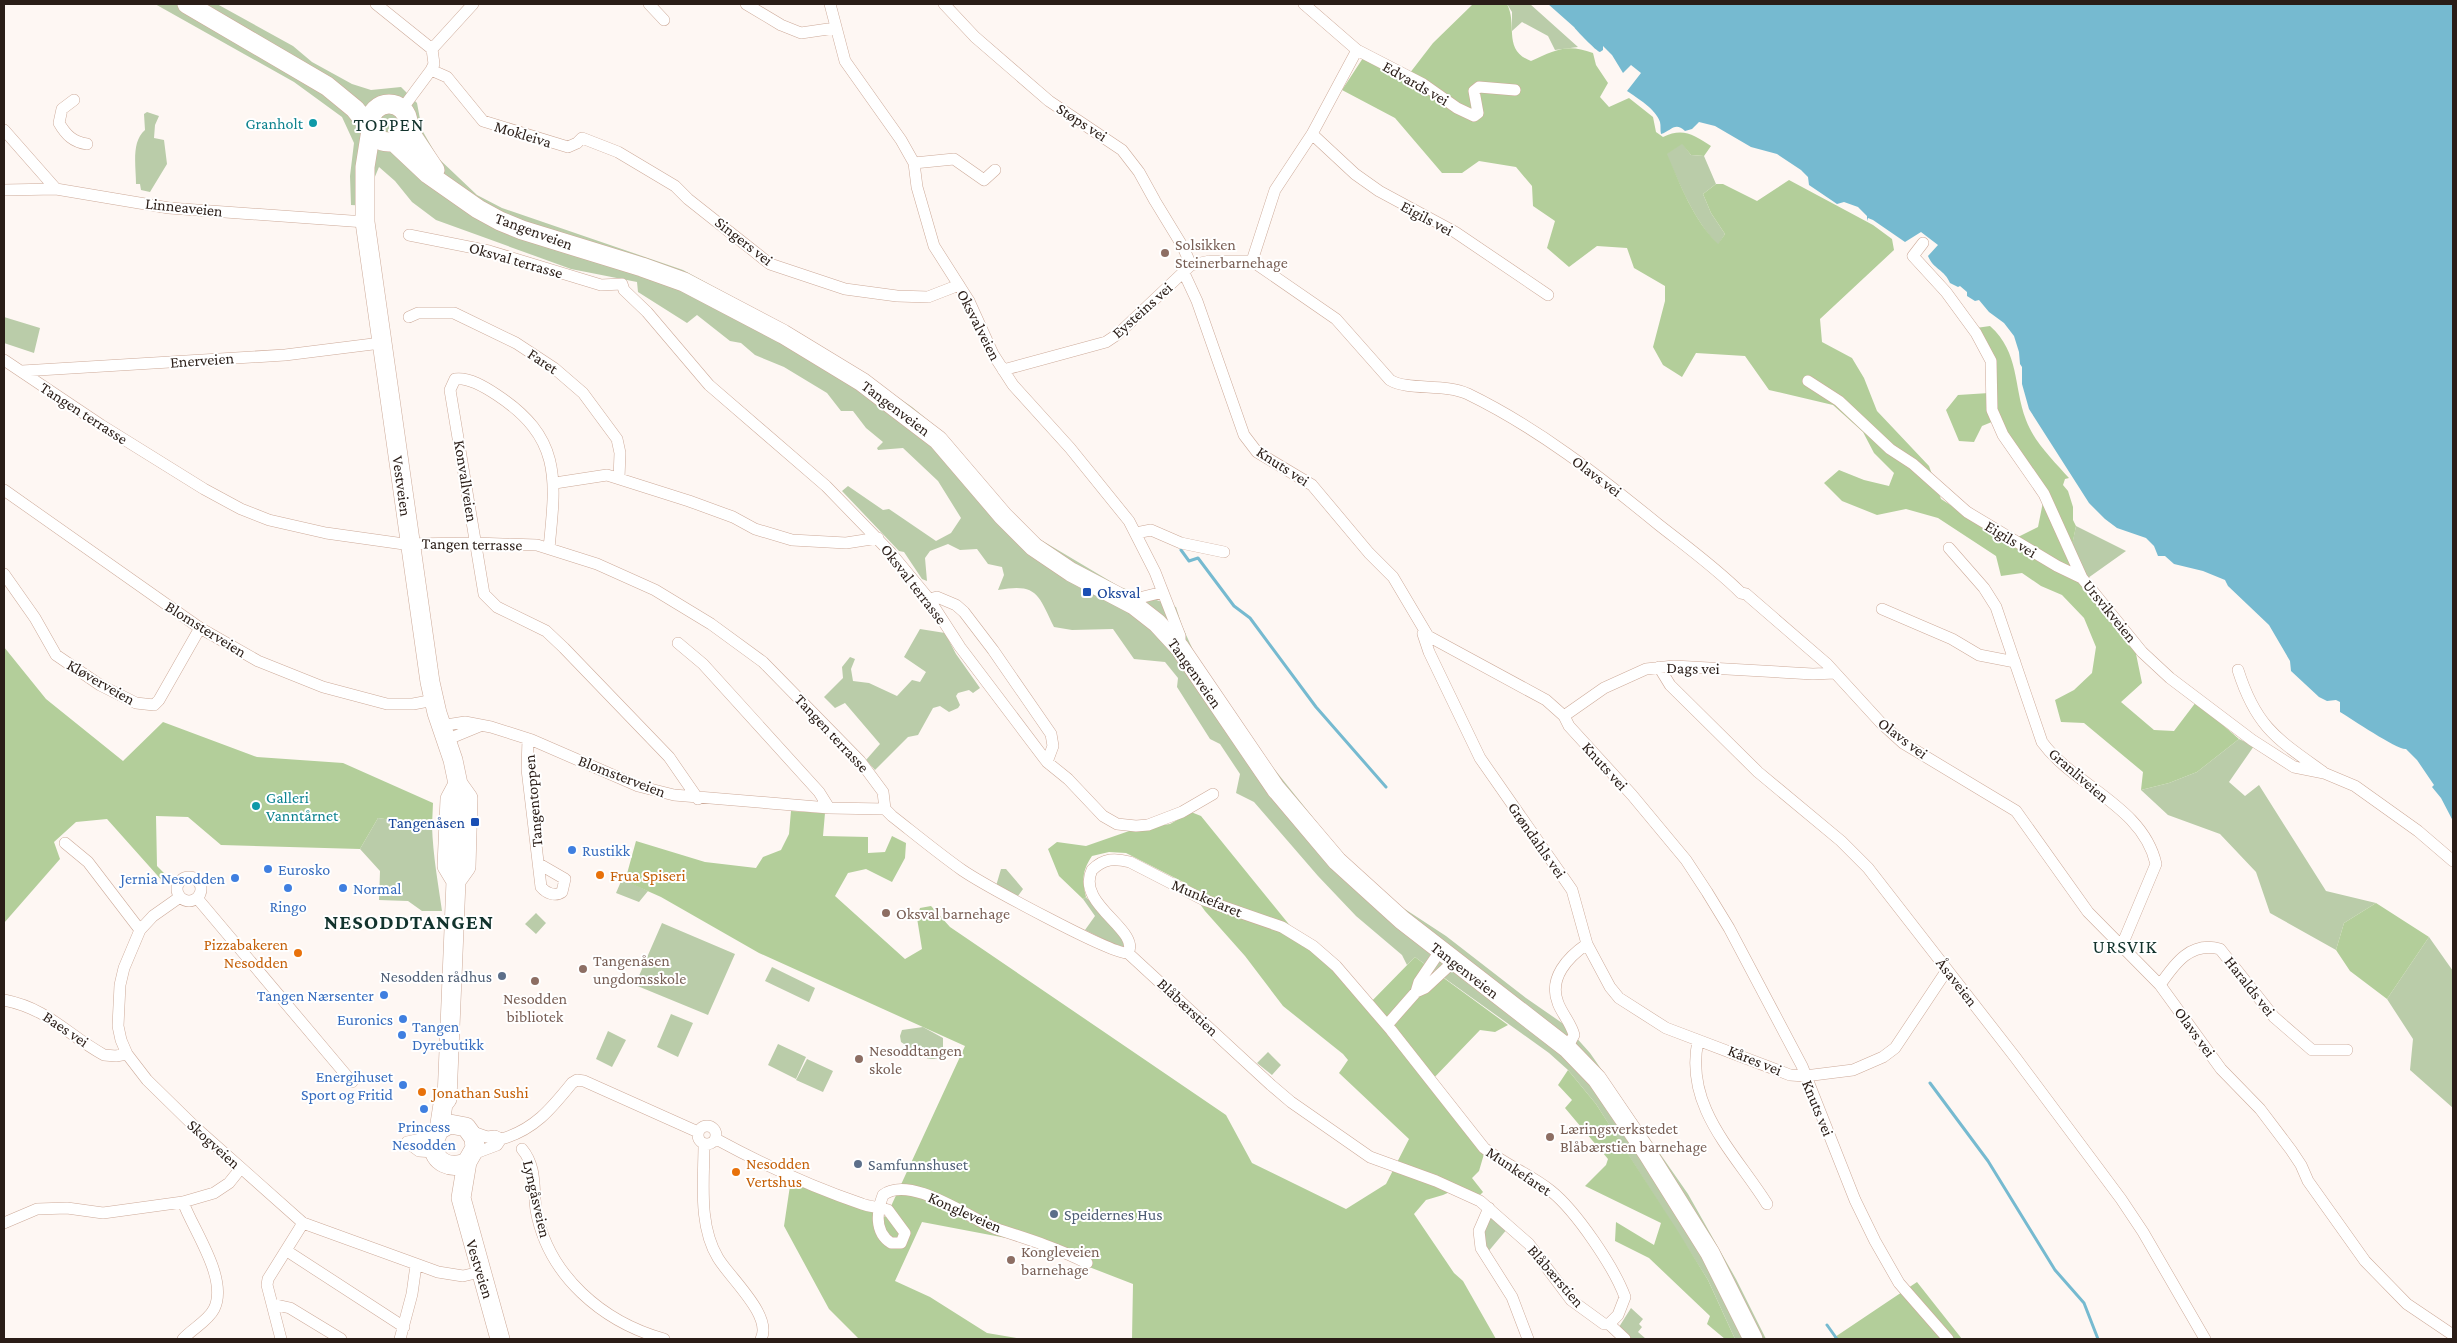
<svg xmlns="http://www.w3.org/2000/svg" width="2457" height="1343" viewBox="0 0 2457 1343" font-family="'Crimson Pro',serif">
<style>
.green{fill:#bacca9}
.forest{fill:#b3ce9a}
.water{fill:#76bad0}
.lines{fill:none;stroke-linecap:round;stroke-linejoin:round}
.stream{stroke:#76bad0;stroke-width:3}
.minor-casing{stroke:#cdaa99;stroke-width:12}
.primary-casing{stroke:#cdaa99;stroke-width:20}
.minor{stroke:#fff;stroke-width:11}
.primary{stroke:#fff;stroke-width:19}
.culture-dot{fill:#0f9aa8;stroke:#fff;stroke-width:2}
.education-dot{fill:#8d6e63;stroke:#fff;stroke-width:2}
.transit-dot{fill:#1a4fb4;stroke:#fff;stroke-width:2}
.shop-dot{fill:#3f7fe0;stroke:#fff;stroke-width:2}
.food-dot{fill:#e8710a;stroke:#fff;stroke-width:2}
.service-dot{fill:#5c6f8a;stroke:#fff;stroke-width:2}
.labels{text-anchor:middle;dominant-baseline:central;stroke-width:4;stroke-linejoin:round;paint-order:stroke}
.street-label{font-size:16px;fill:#2a1d17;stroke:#fff}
.culture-label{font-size:16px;fill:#0d838f;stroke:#fff;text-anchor:end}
.education-label{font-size:16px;fill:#785e54;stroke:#fff;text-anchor:start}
.transit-label{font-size:16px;fill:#164399;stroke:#fff;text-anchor:start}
.shop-label{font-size:16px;fill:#366cbe;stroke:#fff;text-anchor:start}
.food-label{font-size:16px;fill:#c56008;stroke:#fff;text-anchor:start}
.service-label{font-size:16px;fill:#4e5e75;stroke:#fff;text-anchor:start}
.quarter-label{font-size:19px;letter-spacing:1px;fill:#12332d;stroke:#fff}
.district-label{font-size:21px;font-weight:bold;letter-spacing:1px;fill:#12332d;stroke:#fff}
</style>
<rect width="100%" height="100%" fill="#fef7f3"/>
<path class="green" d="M155,4H217L293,46L312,62L352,84L371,90L401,87L417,103L422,130L438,158L477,195L502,208L683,270L798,332L845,361L912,407L947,436L1020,522L1041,540L1120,587L1176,607L1182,626L1199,663L1255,745L1343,855L1388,898L1446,936L1526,998L1565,1025L1590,1053L1688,1194L1736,1279L1766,1339H1735L1708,1280L1596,1104L1568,1070L1549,1053L1415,957L1407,965L1402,955L1356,916L1318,876L1254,802L1236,793L1240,774L1220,744L1210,739L1177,687L1178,678L1165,662L1134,659L1113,629L1072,630L1054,627C1038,594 1037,583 998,590L1004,575L1002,567L988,564L977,549L960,550L948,544L930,551L925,558L927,581L922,579L904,552L899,551L842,491L848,486L883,510L889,509L936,541L951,533L961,518L938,481L903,448L878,450L877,448L883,442L866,428L853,411H841L827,393L784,367L755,355L741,343L730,341L697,315L687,323L638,292L637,282L571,269L436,220L412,202L395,181L379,167L374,179L371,206L351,205L350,176L354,143L342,117L294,82Z
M1507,4H1530L1578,47L1555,50L1548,36L1522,22L1512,31V12Z
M147,112L159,116L155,125L154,138L164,140L167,164L150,192L141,190L140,184H136C136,166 131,142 145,130L144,114Z
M1682,143L1691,155L1704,156L1716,184L1703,194L1711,213L1725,234L1718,245C1693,219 1681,186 1666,154Z
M4,317L40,328L34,353L4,343Z
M2076,526L2126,551L2088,578L2072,545Z
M920,629L945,633L956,654L980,688L973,693L969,690L958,693L956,696L960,705L958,708L949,712L940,706L933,708L918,735L908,737L875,770L866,760L880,744L845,703L835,708L824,697L843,678L842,667L850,657L855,659L851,669L853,681L869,683L897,696L912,680L920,682L926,672L904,657Z
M2239,739L2254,746L2229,782L2245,796L2259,785L2326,891L2376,903L2344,923L2336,950L2270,913L2256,872L2220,834L2168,815L2141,790L2169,783L2197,772Z
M378,818L432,826C433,856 438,882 442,911H422L408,901L379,900L380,871L360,849Z
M1001,869H1006L1023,889L1018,896L996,886Z
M622,879L648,891L639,902L616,893Z
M1086,897L1125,939L1124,946L1121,948L1085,930L1095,916L1083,899Z
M536,913L546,923L536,934L525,924Z
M662,923L735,954L708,1015L635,985Z
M2429,937L2453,971V1108L2410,1070L2413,1039L2387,999Z
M772,967L815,988L809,1002L765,981Z
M671,1014L693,1023L678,1057L657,1047Z
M923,1027L943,1038V1048L938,1058C924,1063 913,1049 901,1042L900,1036L902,1030Z
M608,1031L626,1040L612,1067L596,1059Z
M778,1044L806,1057L796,1079L768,1065Z
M1268,1052L1281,1065L1272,1075L1257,1063Z
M807,1059L833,1071L823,1092L796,1080Z
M1491,1217L1508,1228L1487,1253L1482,1237Z
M1631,1308L1643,1319L1639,1324L1642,1327L1638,1332L1646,1339H1630L1619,1327Z"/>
<path class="forest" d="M1473,4H1507C1518,25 1502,50 1531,61C1555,50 1567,43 1593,53L1596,65L1608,83L1600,97L1609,107L1629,98L1653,117L1656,132L1663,137C1683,127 1694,135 1711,146L1704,156L1691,155L1682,144L1667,154C1681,186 1693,219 1718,244L1725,234L1711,213L1703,194L1716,184H1723L1757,201L1789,180L1873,225L1892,239L1894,250L1820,319L1822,342L1852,358L1864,378L1877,411L1929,466L1941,499L1974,520L2018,537L2038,527L2044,497L1999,419L1982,426L1974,442L1959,441L1946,410L1958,395L1989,393L1997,381L1976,328L1990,326C2020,353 2013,385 2026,420C2034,442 2054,461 2069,478L2065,479L2063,485L2068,491L2073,507V520L2076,526L2072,546L2088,578L2135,649L2142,683L2121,702L2154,730L2174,731L2196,702L2239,739L2197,772L2169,783L2141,790L2143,772L2084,723L2061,722L2055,700L2074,690L2092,673L2096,647L2084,618L2062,595L2041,586L2022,573L2001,576L1996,556L1938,518L1906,509L1877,515L1842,501L1824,483L1839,470L1864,480L1889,486L1894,473L1874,453L1863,432L1833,405L1769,390L1745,356L1696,353L1682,377L1663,365L1653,347L1665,301V286L1634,268L1627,248L1597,246L1569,267L1547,248L1555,221L1533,206L1532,186L1516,167L1479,161L1462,173H1442L1395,118L1342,90L1363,58L1406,78L1433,43Z
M4,647L46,699L123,761L163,722L257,757L343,763L433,803L432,826L378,818L360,849L221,845L188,817L156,816L157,866L172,881L165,884L107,819L76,822L54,842L60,859L4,923Z
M791,811L825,813L823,836L868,837V853L885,852L892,836L906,843L905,858L892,882L866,869L848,873L835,896L905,959L922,949L917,918L920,908L931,906L950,927L1226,1115L1252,1163L1346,1209L1386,1184L1409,1139L1339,1073L1348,1060L1343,1054L1283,1006L1245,956L1205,911L1185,883L1126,853L1109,852L1092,856C1082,871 1082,880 1086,897L1083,899L1059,876L1048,849L1057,842L1086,846L1132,830L1170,824L1191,812L1201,816L1309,949L1323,960L1366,1007L1415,957L1508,1025L1495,1032L1480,1030L1429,1083L1484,1154L1479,1171L1472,1178L1483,1192L1479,1196L1461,1187L1443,1195L1426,1200L1414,1214L1454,1273L1463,1281L1496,1339H1132L1133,1284L1022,1241L922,1222L895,1281L930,1297L987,1333L1023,1339H859L829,1309L784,1226L791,1179L886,1217L965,1046L759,953L661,897L625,881L636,841L705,862L756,868L763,857L781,850L789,834Z
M2376,903L2429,937L2387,999L2350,971L2336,950L2344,923Z
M1568,1070L1596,1104L1679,1233L1708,1280L1735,1339H1725L1707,1324L1710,1316L1649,1258L1615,1241L1616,1222L1654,1245L1661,1223L1585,1186L1606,1165L1608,1159L1565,1108L1572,1100L1558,1085Z
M1917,1282L1962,1339H1832Z"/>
<path class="water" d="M1548,4H2453V821L2441,798L2432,787L2434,785L2417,760L2406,749C2397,750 2352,719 2340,712V702L2336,700L2327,701L2319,697L2291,671L2290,661L2269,625L2228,586L2225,580L2203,571L2174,564L2165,556H2158L2154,546L2146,538L2117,528L2105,519L2089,503L2029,409L2022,384V367L2020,364L2019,352L2014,336L2004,323L1989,312L1979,300L1975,301L1967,296V292L1960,286L1958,287L1950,283C1945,270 1933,269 1928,256L1938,245L1921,232L1905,242L1873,220L1868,218L1867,221V216L1858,207L1844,202L1837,204L1809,185L1808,177L1801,170L1777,154L1751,147L1715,126L1699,122L1692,129L1685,131C1675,121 1671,131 1661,134C1660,130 1661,126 1660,122C1656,109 1637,98 1627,91L1641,73L1631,65L1623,73L1612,55L1603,46V50L1600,52C1597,52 1575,29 1574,27Z"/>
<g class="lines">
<path class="stream" d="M1181,550L1189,561L1198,558L1234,606L1250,618L1316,707L1386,787
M1930,1083L1988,1161L2055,1270L2084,1303L2098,1339
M1827,1325L1837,1339"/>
<defs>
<path id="minor" d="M376,4L432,49L434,64L431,70L402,109
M649,4L664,20
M746,4L781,25L801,33L835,28
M830,4L845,61L901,140L914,163L917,187L934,246L969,301L993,354L1013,385L1070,448L1129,521L1155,572L1180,636V646
M944,4L975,37L1049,101L1122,150L1139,172L1155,201L1183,247L1191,265
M1304,4L1357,50L1423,84L1457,108L1474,116L1478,113L1474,91L1479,87L1515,90
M432,49L473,4
M431,70L447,77L483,121L568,147L577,143L582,138L618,152L675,186L688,199L770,264L845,289L897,296L928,297L959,285
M74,100L62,109L59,123C66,135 73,142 87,144
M4,130L56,189
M1312,134L1355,174L1379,191L1455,232L1548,295
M914,163L954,159L984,180L995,170
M4,190L56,189L169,208L365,222
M409,235L489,251L601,285L622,284
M1923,243L1913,256L1946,292L1976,333L1991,361L1992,410L2003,435L2044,494L2082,578L2142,652L2170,678L2252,740L2294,767L2324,773L2355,786L2418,831L2453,861
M1252,261L1275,190L1312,134L1357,50
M1184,273L1197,301L1244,435L1257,452L1312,485L1369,553L1393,577L1428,636L1546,700L1564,716L1569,726L1632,795L1686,860L1707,892L1729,928L1802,1066L1855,1200L1875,1241L1899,1283L1948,1339
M622,284L624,290L647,312L709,385L826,486L891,553L929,599L960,647L1047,762L1068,779L1103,816L1117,824L1136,826L1148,825L1182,812L1213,794
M409,317L418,313H454L516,343L554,368L583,393L617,439L620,453L619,478
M4,360L101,425L204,489L241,509L269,520L326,533L404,544L475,543L537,545L597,564L655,590L711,624L763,662L860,761L883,792L885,809
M1003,370L1106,342L1118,334L1191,265L1210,261H1252L1336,319L1390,380C1408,391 1444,383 1468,394C1538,428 1599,476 1659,525C1687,547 1716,568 1741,593L1746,594L1827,664L1881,723L1903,743L2016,811L2088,912L2160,985L2221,1069L2260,1109L2291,1150L2301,1165L2308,1181L2365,1261L2407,1304L2453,1335
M22,371L285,355L381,343
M1808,381L1839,401L1890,449L1913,464L1967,512L2057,566L2082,578
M555,483L607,475L689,501L733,517L755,529L792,540L846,543L878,538
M4,490L200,628L258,661L323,687L387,704H413L434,700
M1136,533L1151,530L1181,543L1224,552
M549,548C556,479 562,438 497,395C485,387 469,377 455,379L450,390L484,594L497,607L546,631L564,648L669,757L698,799
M1949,548L1984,588L1996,607L2042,742C2074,786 2143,806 2156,864L2122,945
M4,574L35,618L56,655L100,685L136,703L154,705L159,700L200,628
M929,599L937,597L956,605L964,612L993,650L1051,734L1053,746L1047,762
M1134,605L1143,597L1163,592
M1882,609L1952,639L1979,655L2015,662
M1425,633L1423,634L1429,652L1480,758L1572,890L1587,944L1610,987L1619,998L1666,1028L1790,1075L1805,1076L1853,1070L1883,1057L1895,1048L1947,970
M678,643L703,664L819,792L829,808
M1659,667L1670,685L1758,772L1841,841L1868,868L2015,1057L2121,1199L2143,1232L2205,1339
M2238,670C2256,727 2277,739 2323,772
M1564,716L1604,688L1646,669L1674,666L1813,674L1835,673
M440,726L465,722L491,727L532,740L638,786L674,795L829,808L885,809
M528,739L527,769L541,887C546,893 555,897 562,892L565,879L539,864
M446,740L480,726
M885,809L892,816C915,834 938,853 962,870C981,883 1112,955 1128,953L1271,1085L1291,1102L1370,1157L1436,1181L1480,1201L1529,1244L1571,1300L1604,1324H1609L1625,1339
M65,843L88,862L140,930
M177 889a12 12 0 1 1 24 0a12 12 0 1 1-24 0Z
M180,897L153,916L140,930L124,968L120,985L118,1026L121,1040L127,1054L147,1080L195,1127L303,1223L438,1272L463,1276L480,1272
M197,898L352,1082
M1128,953C1141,930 1075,904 1092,870C1104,858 1115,858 1130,862L1204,900L1282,927L1313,946L1336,966L1391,1030L1484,1148C1505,1165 1530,1174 1551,1191C1576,1211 1614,1267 1625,1297L1618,1315L1609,1324
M2160,985C2175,963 2191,941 2220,949L2274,1017L2312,1050H2347
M1416,992L1425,988L1453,962
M4,1000C49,1009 66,1034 104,1055L116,1056L127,1054
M1387,1025L1416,992L1419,982L1440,951
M1698,1041C1684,1107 1735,1153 1767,1204
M1567,1048L1574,1035C1571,1023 1562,1014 1558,1003C1548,978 1568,957 1587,944
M698 1135a9 9 0 1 1 18 0a9 9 0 1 1-18 0Z
M470,1131L487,1137L495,1136L501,1139C534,1130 551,1109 572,1083L577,1080L584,1081L698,1132
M716,1139C762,1164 812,1187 862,1204C870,1207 879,1207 888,1210L905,1233L901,1243H891C874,1232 877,1211 883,1195C911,1174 970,1219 997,1229C1028,1239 1057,1248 1087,1263
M704,1144C704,1181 698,1225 718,1258C730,1278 773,1316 761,1339
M522,1149C537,1167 533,1188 536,1210C548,1276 603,1322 664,1339
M434,1152L419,1151L407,1142L435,1136
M473,1154L497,1145L501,1139
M183,1202C193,1230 229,1279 214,1309C208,1321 192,1329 183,1339
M1489,1208L1479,1231L1481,1248L1512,1297L1528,1339
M4,1223L37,1209L67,1208L103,1213L183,1202L214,1193L229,1183L241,1168
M287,1251L404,1327
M272,1304L290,1308L341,1339
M281,1339L267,1285L268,1279L303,1223
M400,1339L412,1294L416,1265"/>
<path id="primary" d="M187,4L327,86L355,109L370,128
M370 123a19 19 0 1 1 38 0a19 19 0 1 1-38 0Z
M408,121L413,137L435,170
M371,130L365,167V222L430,682L437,713L453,760L458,784L468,798L466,867L456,881L447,1099L443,1104L439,1130
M394,142L428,174L478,209L500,221L522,230L642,267L684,282L783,334L862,382L938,440L1003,516L1034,547L1071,572L1134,605L1157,623L1180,648L1276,789L1337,861L1402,920L1567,1048L1597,1079L1648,1154L1710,1253L1753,1339
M456,881L447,866L450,799L458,784
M467,1162C451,1170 434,1163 433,1144L439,1130L450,1124L466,1127L474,1138L475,1148L467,1162L461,1198L500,1339"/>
</defs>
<use href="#minor" class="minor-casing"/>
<use href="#primary" class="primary-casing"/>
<use href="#minor" class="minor"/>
<use href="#primary" class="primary"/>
</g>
<g class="culture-dot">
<circle cx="313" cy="123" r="5"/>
<circle cx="256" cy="806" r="5"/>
</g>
<g class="education-dot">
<circle cx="1165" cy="253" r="5"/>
<circle cx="886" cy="913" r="5"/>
<circle cx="583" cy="969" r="5"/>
<circle cx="535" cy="981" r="5"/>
<circle cx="859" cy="1059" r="5"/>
<circle cx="1550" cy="1137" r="5"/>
<circle cx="1011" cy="1260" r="5"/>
</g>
<g class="transit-dot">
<rect x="1082" y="587" width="10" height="10" rx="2.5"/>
<rect x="470" y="817" width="10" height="10" rx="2.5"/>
</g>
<g class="shop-dot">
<circle cx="572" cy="850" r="5"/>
<circle cx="268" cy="869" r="5"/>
<circle cx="235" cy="878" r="5"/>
<circle cx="288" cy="888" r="5"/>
<circle cx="343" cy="888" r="5"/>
<circle cx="384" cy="995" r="5"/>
<circle cx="403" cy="1019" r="5"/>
<circle cx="402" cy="1035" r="5"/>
<circle cx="403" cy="1085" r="5"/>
<circle cx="424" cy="1109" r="5"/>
</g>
<g class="food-dot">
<circle cx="600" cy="875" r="5"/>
<circle cx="298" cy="953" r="5"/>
<circle cx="422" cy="1092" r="5"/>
<circle cx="736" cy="1172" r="5"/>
</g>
<g class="service-dot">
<circle cx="502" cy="976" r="5"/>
<circle cx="858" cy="1164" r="5"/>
<circle cx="1054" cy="1214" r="5"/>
</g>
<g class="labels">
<g class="street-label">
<text transform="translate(1416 83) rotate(30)">Edvards vei</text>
<text transform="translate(1082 122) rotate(33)">Støps vei</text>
<text transform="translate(523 134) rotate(17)">Mokleiva</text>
<text transform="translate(184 207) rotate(6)">Linneaveien</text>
<text transform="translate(1427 218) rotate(28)">Eigils vei</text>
<text transform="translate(534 231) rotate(20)">Tangenveien</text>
<text transform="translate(744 241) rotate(38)">Singers vei</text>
<text transform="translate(516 260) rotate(16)">Oksval terrasse</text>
<text transform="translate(1142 310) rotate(-42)">Eysteins vei</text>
<text transform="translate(979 325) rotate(63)">Oksvalveien</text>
<text transform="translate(202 360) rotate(-4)">Enerveien</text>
<text transform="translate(543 361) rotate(34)">Faret</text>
<text transform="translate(896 408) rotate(37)">Tangenveien</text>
<text transform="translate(84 413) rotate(33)">Tangen terrasse</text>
<text transform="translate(1283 466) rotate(33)">Knuts vei</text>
<text transform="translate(1597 476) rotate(37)">Olavs vei</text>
<text transform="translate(466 481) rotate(81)">Konvallveien</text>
<text transform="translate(402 486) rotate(82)">Vestveien</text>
<text transform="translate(2011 539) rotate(31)">Eigils vei</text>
<text transform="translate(472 544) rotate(1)">Tangen terrasse</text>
<text transform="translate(914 584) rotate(52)">Oksval terrasse</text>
<text transform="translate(2110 611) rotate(51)">Ursvikveien</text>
<text transform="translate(206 629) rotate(32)">Blomsterveien</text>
<text transform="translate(1693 668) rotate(1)">Dags vei</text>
<text transform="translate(1195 673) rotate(55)">Tangenveien</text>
<text transform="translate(101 682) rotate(30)">Kløverveien</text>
<text transform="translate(832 733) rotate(47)">Tangen terrasse</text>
<text transform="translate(1903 738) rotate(37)">Olavs vei</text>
<text transform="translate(1605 766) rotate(48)">Knuts vei</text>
<text transform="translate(2079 775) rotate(41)">Granliveien</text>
<text transform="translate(622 776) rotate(21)">Blomsterveien</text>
<text transform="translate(533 801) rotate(-95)">Tangentoppen</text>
<text transform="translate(1537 840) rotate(55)">Grøndahls vei</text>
<text transform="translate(1207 898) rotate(23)">Munkefaret</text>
<text transform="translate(1465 970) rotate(38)">Tangenveien</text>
<text transform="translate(1957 982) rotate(52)">Åsaveien</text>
<text transform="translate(2250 986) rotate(52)">Haralds vei</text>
<text transform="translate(1188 1007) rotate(43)">Blåbærstien</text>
<text transform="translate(66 1029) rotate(34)">Baes vei</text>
<text transform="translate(2195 1032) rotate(54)">Olavs vei</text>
<text transform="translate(1755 1060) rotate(22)">Kåres vei</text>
<text transform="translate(1818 1108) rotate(68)">Knuts vei</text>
<text transform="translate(214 1144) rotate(42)">Skogveien</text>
<text transform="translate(1519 1171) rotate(34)">Munkefaret</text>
<text transform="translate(537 1199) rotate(77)">Lyngåsveien</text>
<text transform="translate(965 1212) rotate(24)">Kongleveien</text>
<text transform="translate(480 1269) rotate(73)">Vestveien</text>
<text transform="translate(1556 1276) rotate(49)">Blåbærstien</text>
</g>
<g class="culture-label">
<text x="303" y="123">Granholt</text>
<text x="266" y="797" text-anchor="start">Galleri<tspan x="266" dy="18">Vanntårnet</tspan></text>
</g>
<g class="education-label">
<text x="1175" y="244">Solsikken<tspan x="1175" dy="18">Steinerbarnehage</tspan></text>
<text x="896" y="913">Oksval barnehage</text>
<text x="593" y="960">Tangenåsen<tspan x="593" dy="18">ungdomsskole</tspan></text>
<text x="535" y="998" text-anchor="middle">Nesodden<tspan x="535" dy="18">bibliotek</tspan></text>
<text x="869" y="1050">Nesoddtangen<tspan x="869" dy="18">skole</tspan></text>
<text x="1560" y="1128">Læringsverkstedet<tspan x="1560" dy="18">Blåbærstien barnehage</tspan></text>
<text x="1021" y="1251">Kongleveien<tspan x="1021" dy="18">barnehage</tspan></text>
</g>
<g class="transit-label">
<text x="1097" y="592">Oksval</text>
<text x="465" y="822" text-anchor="end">Tangenåsen</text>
</g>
<g class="shop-label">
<text x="582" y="850">Rustikk</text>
<text x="278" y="869">Eurosko</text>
<text x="225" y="878" text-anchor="end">Jernia Nesodden</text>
<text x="353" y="888">Normal</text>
<text x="288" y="906" text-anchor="middle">Ringo</text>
<text x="374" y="995" text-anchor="end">Tangen Nærsenter</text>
<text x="393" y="1019" text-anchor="end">Euronics</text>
<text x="412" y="1026">Tangen<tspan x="412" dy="18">Dyrebutikk</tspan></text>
<text x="393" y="1076" text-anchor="end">Energihuset<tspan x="393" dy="18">Sport og Fritid</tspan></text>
<text x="424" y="1126" text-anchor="middle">Princess<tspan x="424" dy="18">Nesodden</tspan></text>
</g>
<g class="food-label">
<text x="610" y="875">Frua Spiseri</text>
<text x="288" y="944" text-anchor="end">Pizzabakeren<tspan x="288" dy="18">Nesodden</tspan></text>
<text x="432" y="1092">Jonathan Sushi</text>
<text x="746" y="1163">Nesodden<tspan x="746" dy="18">Vertshus</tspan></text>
</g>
<g class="service-label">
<text x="492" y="976" text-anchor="end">Nesodden rådhus</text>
<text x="868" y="1164">Samfunnshuset</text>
<text x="1064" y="1214">Speidernes Hus</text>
</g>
<g class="quarter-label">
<text x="389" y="124">TOPPEN</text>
<text x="2125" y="946">URSVIK</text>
</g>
<g class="district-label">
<text x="409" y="922">NESODDTANGEN</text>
</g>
</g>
<rect width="2457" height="1343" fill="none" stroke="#2a1d17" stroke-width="10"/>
</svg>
